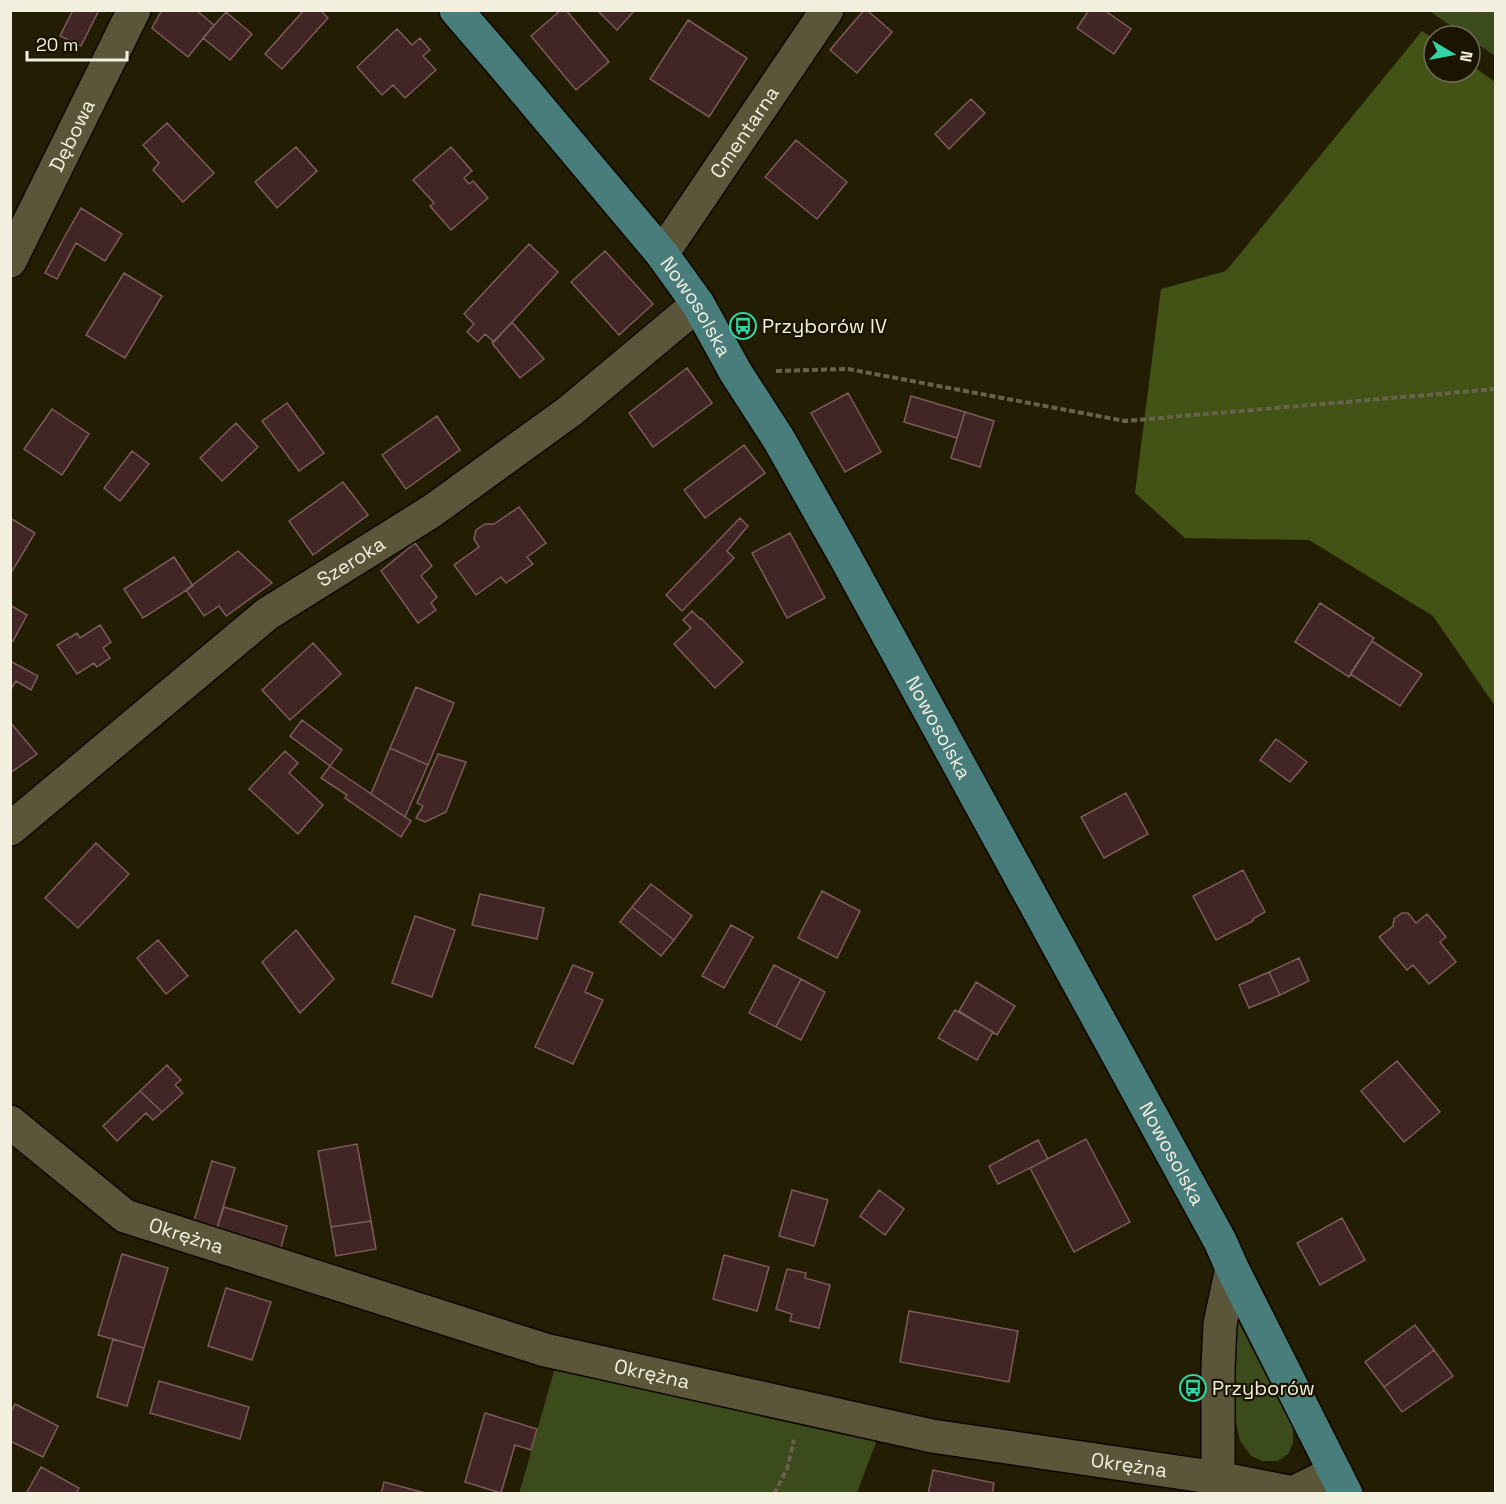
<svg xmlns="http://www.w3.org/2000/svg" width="1506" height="1504" viewBox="0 0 1506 1504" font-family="'Space Grotesk',sans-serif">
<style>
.green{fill:#3c4b1b}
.forest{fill:#425315}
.building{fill:#422625;stroke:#7c5c5a;stroke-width:1.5}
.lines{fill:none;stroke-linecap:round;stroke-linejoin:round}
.minor-casing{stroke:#0d0700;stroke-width:36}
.major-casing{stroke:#0d0700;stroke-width:36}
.path{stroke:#68624c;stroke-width:4;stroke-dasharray:6 3;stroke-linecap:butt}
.minor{stroke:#5b5539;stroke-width:33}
.major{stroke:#487d7b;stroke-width:33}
.labels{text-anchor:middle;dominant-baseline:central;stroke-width:4.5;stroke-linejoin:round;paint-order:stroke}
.street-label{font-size:20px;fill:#f3efdf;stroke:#1a1400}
.poi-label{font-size:20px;fill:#f3efdf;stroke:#1a1400;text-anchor:start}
</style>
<rect width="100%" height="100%" fill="#231d04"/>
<path class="green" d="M1429,11H1495V56L1470,39V36H1466Z
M1237,1319L1293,1428V1443L1288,1454L1278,1461H1262L1251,1456L1240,1441L1229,1389Z
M556,1364L878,1437L857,1493L519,1494Z"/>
<path class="forest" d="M1422,31L1434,39V72H1470V64L1495,82V706L1433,616L1309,540L1185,538L1135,493L1161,289L1226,271Z"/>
<path class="building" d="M73,10H99L81,46L60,36Z
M162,10H196L214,25L188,57L152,28Z
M304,10H320L328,18L282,69L265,54Z
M561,10H566L609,62L576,90L531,36Z
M597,10H635L617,30Z
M864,10H867L892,32L857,73L830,50Z
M1089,10H1104L1131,29L1114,54L1077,28Z
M226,12L252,34L230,60L203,38Z
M688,20L747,58L709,117L650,79Z
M397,29L412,45L420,38L430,50L423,56L436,70L405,98L393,85L382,95L357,67Z
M971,99L985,113L949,149L935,134Z
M167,123L214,173L183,202L153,170L159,163L143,145Z
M796,140L847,182L817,219L765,177Z
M296,147L317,171L277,208L255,182Z
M451,147L472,171L464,178L469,184L473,181L488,198L451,230L430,206L434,203L413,180Z
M81,208L122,234L105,261L76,243L57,279L45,273L65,236Z
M529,244L558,272L494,342L485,334L478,342L467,332L474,324L464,314Z
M605,251L653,304L619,335L571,282Z
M124,273L162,296L125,358L86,335Z
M512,322L544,359L520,378L492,343Z
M687,368L712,403L653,447L629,413Z
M848,393L881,452L845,472L811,413Z
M911,396L965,412L957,438L904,422Z
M287,403L324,453L299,471L262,421Z
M52,409L89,434L62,475L24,449Z
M965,412L994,421L980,467L951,458Z
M437,416L460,450L406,489L382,455Z
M236,423L258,447L222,481L200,458Z
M744,445L765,473L705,518L684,490Z
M132,451L149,464L120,501L104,488Z
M343,482L368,515L313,555L289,521Z
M519,507L546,543L527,557L533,564L506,583L501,577L476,595L454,565L479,547L474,539L476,530L485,524H494Z
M10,518L35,533L11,573H10Z
M740,518L748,526L727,551L734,558L682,611L666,595Z
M790,533L825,598L787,618L752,553Z
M415,543L432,566L421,576L437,597L431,603L436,610L418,623L381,571Z
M238,551L272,583L226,616L219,606L204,616L186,590Z
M174,557L193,586L143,618L124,589Z
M1320,603L1374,638L1349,677L1295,642Z
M10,605L27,615L13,641L10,640Z
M692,611L700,619L701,618L743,662L715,688L674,644L691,628L683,620Z
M100,625L111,642L103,648L110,658L97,667L94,663L77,674L57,645L77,633L80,638Z
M1372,641L1422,674L1400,706L1350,674Z
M313,643L341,674L290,720L262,690Z
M10,661L38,676L31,690L16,681L10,691Z
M416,687L454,703L428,765L390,748Z
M302,720L342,750L330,766L290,736Z
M10,722L37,754L10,773Z
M1276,739L1307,762L1290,782L1260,760Z
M390,748L428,765L405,817L371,794Z
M285,751L298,763L289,773L323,805L298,834L249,789Z
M438,754L466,762L446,812L425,822L416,818L423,806L417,803Z
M330,766L411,821L401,837L345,798L347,795L321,778Z
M1126,793L1148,834L1104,858L1081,817Z
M96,843L129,874L78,928L45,898Z
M1243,870L1265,912L1253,919V921L1216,940L1193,896Z
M651,884L692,916L674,940L632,907Z
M822,891L860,911L837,958L798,938Z
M480,894L544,908L537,939L472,925Z
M632,907L674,940L661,956L620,922Z
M1402,913H1408L1416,923L1427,914L1446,937L1440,942L1456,962L1429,984L1413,965L1407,970L1379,937L1393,926L1394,919Z
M415,916L455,930L432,997L392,983Z
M731,925L753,937L724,988L702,976Z
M296,930L334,979L300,1013L262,962Z
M158,940L188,976L166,994L137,958Z
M1299,958L1309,981L1280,995L1269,972Z
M573,965L593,973L585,992L603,1000L573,1064L535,1047Z
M774,965L801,979L776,1027L749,1013Z
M1269,972L1280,995L1249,1008L1239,985Z
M801,979L825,992L801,1040L776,1027Z
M976,982L1015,1006L997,1035L959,1011Z
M955,1010L993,1032L977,1060L938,1038Z
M1397,1061L1440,1112L1404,1142L1361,1091Z
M167,1065L181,1080L175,1085L183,1093L162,1112L140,1091Z
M140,1091L162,1112L153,1120L146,1113L117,1141L103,1126Z
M1086,1139L1130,1222L1074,1252L1030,1168Z
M1038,1140L1048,1159L998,1184L989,1166Z
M357,1144L371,1221L331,1227L318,1151Z
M212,1161L235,1168L216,1231L193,1224Z
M792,1190L828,1200L814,1246L779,1236Z
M879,1190L904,1209L885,1235L860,1216Z
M224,1207L287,1226L280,1251L216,1231Z
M1342,1218L1365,1260L1320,1285L1297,1243Z
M371,1221L376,1249L336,1256L331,1227Z
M122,1254L168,1268L144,1348L98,1335Z
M724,1255L769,1267L757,1311L713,1299Z
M787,1269L806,1273L805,1278L830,1285L819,1328L790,1321L792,1314L776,1309Z
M226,1288L271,1302L252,1360L208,1346Z
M909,1311L1018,1331L1009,1382L900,1362Z
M1415,1325L1434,1350L1384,1387L1365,1362Z
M113,1339L144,1348L127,1406L97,1397Z
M1434,1350L1453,1376L1402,1412L1384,1387Z
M159,1381L249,1407L240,1439L150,1413Z
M15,1404L58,1426L43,1457L10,1441V1413Z
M485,1413L537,1429L531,1450L515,1445L501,1493L465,1482Z
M41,1467L79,1488L76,1494H26Z
M933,1470L994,1483L992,1494H928Z
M384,1482L429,1494H381Z"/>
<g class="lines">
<defs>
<g id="minor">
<path id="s1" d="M662,254L827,10"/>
<path id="s2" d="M10,261L134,10"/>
<path id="s3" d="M10,829L267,614L432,511L570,411L698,304"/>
<path id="s4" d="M10,1122L125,1216L545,1350L932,1436L1218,1478L1293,1493L1335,1472"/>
<path d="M1218,1478V1369L1220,1324L1232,1268"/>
</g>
<g id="major">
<path id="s5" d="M456,10L500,61L662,254L698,304L736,373L778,438L843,553L1220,1241L1232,1268L1346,1494"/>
</g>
</defs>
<use href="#minor" class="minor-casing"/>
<use href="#major" class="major-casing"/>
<path class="path" d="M1477,12L1478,10
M776,371L848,369L1125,421L1496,389
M774,1494L787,1469L794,1440"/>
<use href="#minor" class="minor"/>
<use href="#major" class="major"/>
</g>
<defs>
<symbol id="bus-ring" viewBox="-11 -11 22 22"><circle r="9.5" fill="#1a1400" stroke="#35d4a7" stroke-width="1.5"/><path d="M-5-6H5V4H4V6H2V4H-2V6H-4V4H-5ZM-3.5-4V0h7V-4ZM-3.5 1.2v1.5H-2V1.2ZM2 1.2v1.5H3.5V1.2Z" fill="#35d4a7"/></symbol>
</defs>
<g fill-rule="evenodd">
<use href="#bus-ring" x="728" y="311" width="30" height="30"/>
<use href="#bus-ring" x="1178" y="1373" width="30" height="30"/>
</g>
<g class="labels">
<g class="street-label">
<text stroke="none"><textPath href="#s1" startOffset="147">Cmentarna</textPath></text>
<text stroke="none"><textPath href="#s2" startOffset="140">Dębowa</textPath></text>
<text stroke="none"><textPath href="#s5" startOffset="382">Nowosolska</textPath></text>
<text stroke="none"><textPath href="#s3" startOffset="434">Szeroka</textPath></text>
<text stroke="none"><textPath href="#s5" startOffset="868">Nowosolska</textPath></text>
<text stroke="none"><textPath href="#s5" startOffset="1354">Nowosolska</textPath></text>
<text stroke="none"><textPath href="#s4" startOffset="213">Okrężna</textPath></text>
<text stroke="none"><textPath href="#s4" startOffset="699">Okrężna</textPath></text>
<text stroke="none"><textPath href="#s4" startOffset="1185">Okrężna</textPath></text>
</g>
<g class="poi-label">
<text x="762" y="326">Przyborów IV</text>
<text x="1212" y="1388">Przyborów</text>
</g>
</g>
<rect width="1506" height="1504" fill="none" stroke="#f3efdf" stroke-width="24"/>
<g transform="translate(1452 54) rotate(100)"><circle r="28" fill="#1a1400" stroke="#716c59" stroke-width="1.5"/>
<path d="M0-4.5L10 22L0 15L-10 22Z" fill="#35d4a7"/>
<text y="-9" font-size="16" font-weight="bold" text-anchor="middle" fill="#f3efdf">N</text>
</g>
<path d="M27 51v9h100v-9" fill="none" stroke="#f3efdf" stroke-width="3"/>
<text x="36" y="51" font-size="18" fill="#f3efdf" stroke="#1a1400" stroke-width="4.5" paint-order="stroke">20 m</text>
</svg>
